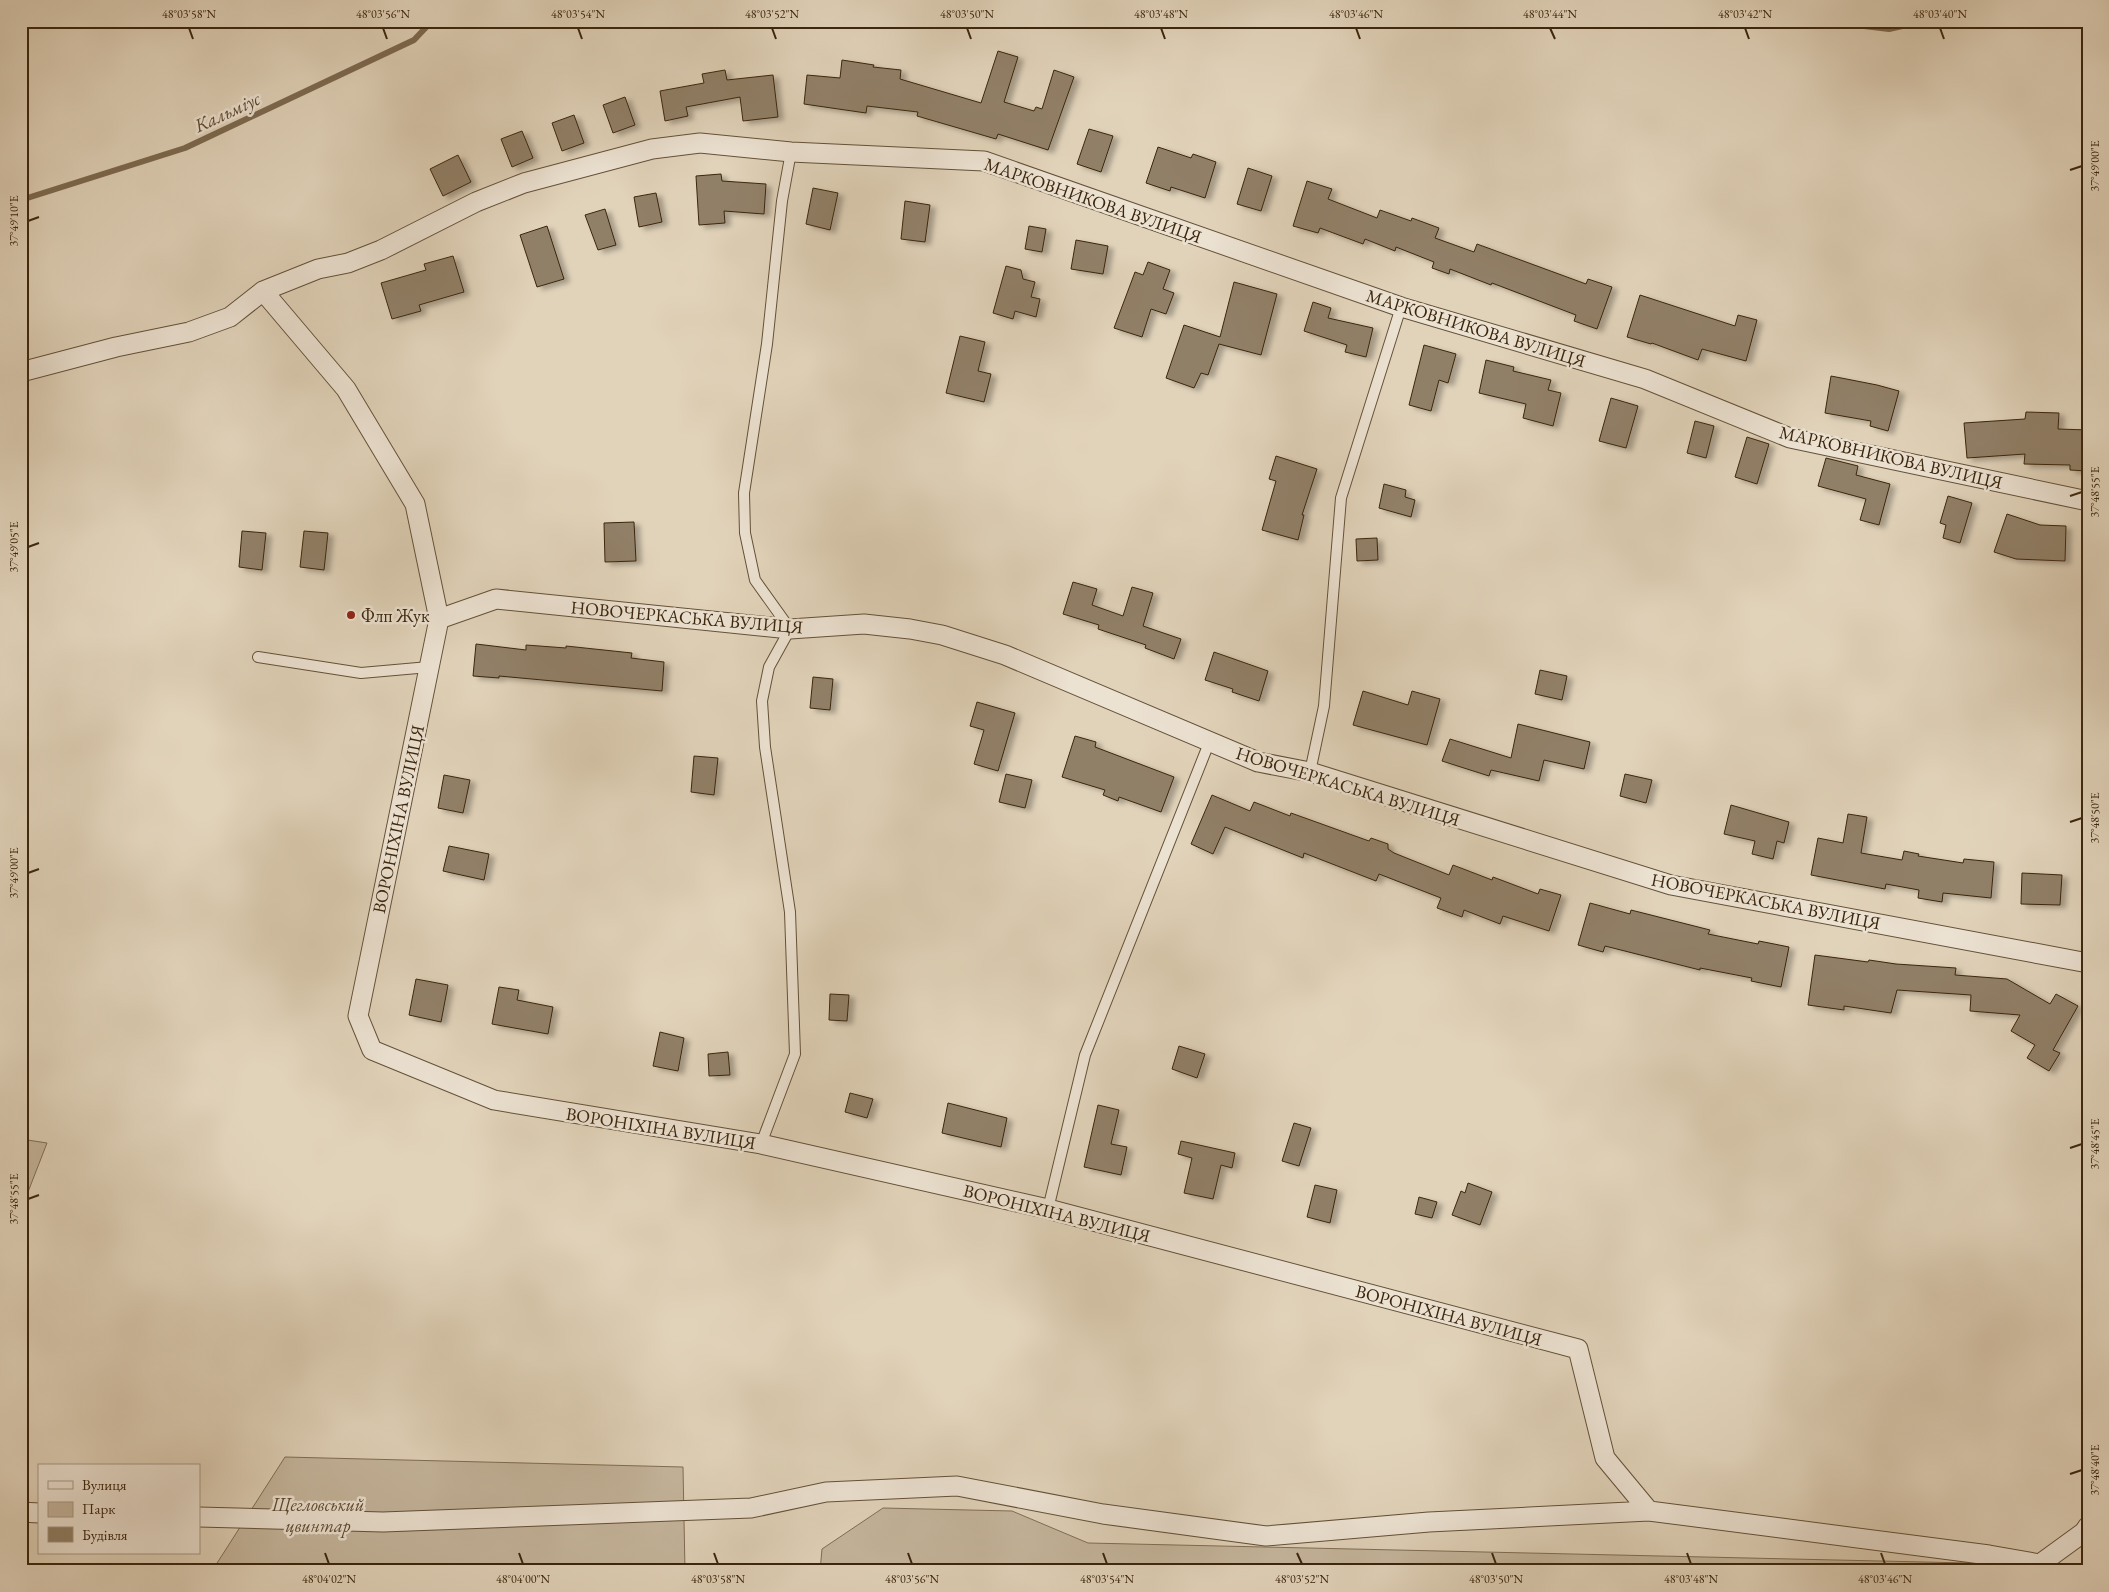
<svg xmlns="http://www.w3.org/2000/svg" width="2109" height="1592" viewBox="0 0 2109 1592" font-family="'EB Garamond',serif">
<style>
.green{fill:#c5b69d;stroke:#806e55}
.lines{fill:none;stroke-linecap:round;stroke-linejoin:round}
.stream{stroke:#7d6a51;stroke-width:6}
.building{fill:#918067;stroke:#3b260d;filter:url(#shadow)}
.service-casing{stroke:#645138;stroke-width:12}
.minor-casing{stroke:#645138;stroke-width:21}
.service{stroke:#ece2d2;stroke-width:10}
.minor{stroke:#ece2d2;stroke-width:19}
.ticks{fill:none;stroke:#3b260d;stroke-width:2}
.poi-dot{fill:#8f2418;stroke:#ece2d2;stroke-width:2}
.labels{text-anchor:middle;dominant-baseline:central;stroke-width:5;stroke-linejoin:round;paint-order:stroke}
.street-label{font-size:18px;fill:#3b260d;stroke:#ece2d2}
.poi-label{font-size:18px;fill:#3b260d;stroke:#ece2d2;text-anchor:start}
.park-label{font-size:18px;font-style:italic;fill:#5e4a31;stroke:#ece2d2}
.water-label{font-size:19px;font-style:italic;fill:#5c482f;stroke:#ece2d2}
.neatline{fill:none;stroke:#3b260d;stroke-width:2}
.ticks-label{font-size:12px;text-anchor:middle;fill:#3b260d}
</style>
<defs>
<filter id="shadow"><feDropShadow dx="5.5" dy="3" stdDeviation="2.5" flood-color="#0004"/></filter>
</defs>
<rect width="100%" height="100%" fill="#e1d3ba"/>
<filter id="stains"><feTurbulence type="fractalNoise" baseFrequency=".004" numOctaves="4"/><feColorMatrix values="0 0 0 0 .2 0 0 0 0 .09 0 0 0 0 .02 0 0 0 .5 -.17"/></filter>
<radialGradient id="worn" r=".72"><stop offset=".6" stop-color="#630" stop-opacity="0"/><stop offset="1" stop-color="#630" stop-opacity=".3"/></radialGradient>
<path class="green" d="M21,1139L47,1143L21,1210Z
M285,1457L683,1467L685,1571H212Z
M883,1508L1012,1511L1088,1543L1968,1563L1967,1571H820L822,1549Z"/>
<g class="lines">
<path class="stream" d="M1823,21L1889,29L1924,21
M21,200L185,148L414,40L432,21"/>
</g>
<path class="building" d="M998,51L1018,57L1004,102L1034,111L1036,107L1042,109L1054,70L1074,77L1048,150L998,134L996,139L948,125L917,116L918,112L867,106L866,113L804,104L807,75L840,78L842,60L874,65L873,67L901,70L900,79L981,103Z
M725,70L727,80L773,75L778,117L743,121L740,97L686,107L688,116L665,121L660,91L704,83L702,74Z
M625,97L635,125L613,133L603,105Z
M574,115L584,143L562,151L552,123Z
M1089,129L1113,136L1101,172L1077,164Z
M522,131L533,158L512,167L501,139Z
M1158,147L1191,158L1193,154L1216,162L1205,198L1171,187L1170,191L1146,183Z
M458,155L471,182L443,196L430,169Z
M1248,168L1272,176L1261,211L1237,204Z
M721,174L722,181L766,184L764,214L724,211L725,223L699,225L696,176Z
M1307,181L1332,189L1328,199L1377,218L1380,210L1411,221L1412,218L1439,228L1435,238L1474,252L1477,244L1586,284L1588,279L1612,287L1597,329L1574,321L1576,315L1492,283L1491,285L1450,269L1449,274L1432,268L1434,262L1396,247L1395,251L1365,239L1363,244L1320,228L1318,233L1293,226Z
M813,188L838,193L830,230L806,224Z
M656,193L662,222L639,227L634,197Z
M905,201L930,205L925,242L901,239Z
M605,209L616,245L598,250L585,215Z
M547,226L564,279L537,287L520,235Z
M1029,226L1046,229L1042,252L1025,249Z
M1076,240L1108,246L1103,274L1071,269Z
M453,256L464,292L419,305L421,311L392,319L381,283L426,270L424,264Z
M1148,262L1170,270L1163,289L1174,293L1166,314L1151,309L1142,337L1114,328L1135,272L1143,275Z
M1006,266L1021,270L1023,279L1035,282L1031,297L1040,299L1036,317L1015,311L1013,319L993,313Z
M1234,282L1277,294L1261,355L1219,344L1208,375L1201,373L1194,388L1166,378L1184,325L1220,337Z
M1640,295L1735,326L1738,315L1757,320L1746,361L1702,349L1698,360L1652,343L1651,344L1627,337Z
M1313,302L1331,308L1328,318L1373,328L1366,357L1345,352L1347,345L1304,331Z
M960,336L985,342L978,371L991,374L984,402L946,393Z
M1424,345L1456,354L1448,383L1439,380L1431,411L1409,405Z
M1486,360L1514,367L1513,371L1551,380L1548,390L1561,393L1553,426L1523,418L1526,404L1479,393Z
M1831,376L1877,385L1899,391L1888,431L1870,426L1871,421L1825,413Z
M1611,398L1638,406L1626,448L1599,441Z
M2026,412L2059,413L2058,429L2088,430V471L2070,470V465L2024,464L2025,454L1967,458L1964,423L2025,419Z
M1695,421L1714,426L1706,458L1687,453Z
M1747,437L1769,444L1757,484L1735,477Z
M1276,456L1317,469L1302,515H1304L1298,540L1262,530L1276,481L1269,479Z
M1826,458L1858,466L1856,475L1890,484L1879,525L1860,520L1866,499L1818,486Z
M1384,484L1406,490L1405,497L1415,500L1411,517L1379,508Z
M1948,496L1972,503L1960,543L1943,538L1946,525L1940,523Z
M2007,514L2040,525L2066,526L2065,561L2016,559L1994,552Z
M634,522L636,561L605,562L604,523Z
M242,531L266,533L262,570L239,567Z
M304,531L328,533L324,570L300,567Z
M1377,538L1378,560L1357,561L1356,539Z
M1073,582L1097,589L1092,605L1123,616L1132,587L1153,593L1143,626L1181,639L1174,659L1145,648L1146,645L1098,629L1099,625L1063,614Z
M476,644L526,650V645L566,648V646L632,653L631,658L664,662L662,691L499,676V678L473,676Z
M1214,652L1268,671L1259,701L1232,692L1233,689L1205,680Z
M1540,670L1567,676L1562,700L1535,694Z
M813,677L833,679L830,710L810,708Z
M1363,691L1408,705L1412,691L1440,699L1427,745L1353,725Z
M977,702L1015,713L998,771L974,764L984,730L970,726Z
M1518,724L1590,742L1584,769L1544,760L1539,781L1491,770L1489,776L1442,761L1450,739L1511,758Z
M1075,736L1096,742L1095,747L1174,777L1161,812L1119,797L1118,801L1103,795L1105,790L1062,777Z
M694,756L718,758L714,795L691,792Z
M1006,774L1032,780L1025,808L999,802Z
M1625,774L1652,780L1646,803L1620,796Z
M444,775L470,780L463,813L438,808Z
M1212,795L1250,811L1254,802L1290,816L1291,813L1369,841L1371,838L1388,844V849L1394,853L1449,875L1453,865L1492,880L1493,877L1538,894L1540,889L1561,895L1549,931L1503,916L1500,924L1464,910L1462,917L1437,908L1441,898L1379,874L1376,881L1304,853L1303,858L1225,827L1213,854L1191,844Z
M1731,805L1789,822L1784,843L1777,841L1773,859L1752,854L1755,841L1724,834Z
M1848,814L1867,817L1861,853L1902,860L1904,851L1919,854L1918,856L1963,863L1964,859L1994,862L1991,898L1943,893L1942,902L1918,898L1919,890L1886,884L1885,889L1811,875L1818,838L1843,843Z
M449,846L489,854L484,880L443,871Z
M2022,873L2062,875L2060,905L2021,904Z
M1590,903L1630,914L1631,910L1710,930L1708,934L1758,944L1759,941L1789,947L1781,987L1751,981L1752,978L1700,968V970L1605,946L1603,952L1578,945Z
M1815,955L1868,962L1869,960L1896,964L1956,968L1955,975L2007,979L2050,1004L2056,994L2078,1006L2053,1050L2060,1053L2049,1071L2027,1058L2035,1045L2011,1031L2020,1015L1970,1011L1971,995L1897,990L1891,1013L1844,1006V1010L1808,1005Z
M416,979L448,985L441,1022L409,1015Z
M499,987L519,990L517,1000L553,1007L548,1034L492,1024Z
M830,994L849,995L847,1021L829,1020Z
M660,1032L684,1038L678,1071L653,1066Z
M1179,1046L1205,1054L1197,1078L1172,1069Z
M728,1052L730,1075L709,1076L708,1054Z
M850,1093L873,1099L867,1118L845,1112Z
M948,1103L1007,1118L1001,1147L942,1133Z
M1098,1105L1119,1110L1111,1144L1127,1147L1121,1175L1084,1167Z
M1294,1123L1311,1128L1299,1166L1282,1161Z
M1181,1141L1235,1153L1232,1168L1221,1165L1213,1199L1184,1193L1192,1158L1178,1154Z
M1468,1183L1492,1192L1480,1225L1452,1215L1461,1191L1465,1193Z
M1315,1185L1337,1190L1330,1223L1307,1217Z
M1419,1197L1437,1202L1432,1218L1415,1214Z"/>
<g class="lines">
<defs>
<path id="service" d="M258,657L361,673L429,667
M1310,772L1324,706L1341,498L1401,307
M761,1144L795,1054L790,912L765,747L762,701L769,667L790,629L755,580L745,533L744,493L767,344L782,201L791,152
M1048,1209L1085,1055L1209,743"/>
<path id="minor" d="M263,291L346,389L415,504L439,619L358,1016L372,1050L494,1100L761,1144L1048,1209L1578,1349L1605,1458L1649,1511
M21,372L116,347L189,332L230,317L263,291L318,269L348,263L381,250L476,202L524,183L652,149L700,143L791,152L984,161L1401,307L1645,379L1790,438L2088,501
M439,619L496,599L790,629L864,624L910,629L942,635L1005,655L1258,762L1310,772L1671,885L2088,963
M21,1512L39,1513
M199,1517L383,1522L751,1508L826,1492L957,1486L1103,1514L1266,1536L1429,1522L1649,1511L1989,1555
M1986,1571L1989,1555L2040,1564L2084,1532L2088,1526"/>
</defs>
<use href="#service" class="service-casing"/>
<use href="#minor" class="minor-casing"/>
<use href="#service" class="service"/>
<use href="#minor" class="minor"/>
</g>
<path class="ticks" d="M189,28L193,39M383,28L387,39M578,28L582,39M772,28L776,39M967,28L971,39M1161,28L1165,39M1356,28L1360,39M1550,28L1555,39M1745,28L1749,39M1940,28L1944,39M2070,170L2082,166M28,221L39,217M2070,496L2082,492M28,547L39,543M2070,822L2082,818M28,873L39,869M2070,1148L2082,1144M28,1199L39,1195M2070,1474L2082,1470M325,1553L329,1564M519,1553L523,1564M714,1553L718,1564M908,1553L912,1564M1103,1553L1107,1564M1297,1553L1302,1564M1492,1553L1496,1564M1687,1553L1691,1564M1881,1553L1885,1564"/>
<circle class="poi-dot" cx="351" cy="615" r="5"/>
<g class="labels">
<g class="street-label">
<text transform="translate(1093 200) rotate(19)">МАРКОВНИКОВА ВУЛИЦЯ</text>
<text transform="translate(1476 328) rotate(17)">МАРКОВНИКОВА ВУЛИЦЯ</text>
<text transform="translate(1891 457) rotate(13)">МАРКОВНИКОВА ВУЛИЦЯ</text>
<text transform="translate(687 617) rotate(5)">НОВОЧЕРКАСЬКА ВУЛИЦЯ</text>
<text transform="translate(1348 786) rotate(17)">НОВОЧЕРКАСЬКА ВУЛИЦЯ</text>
<text transform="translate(398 819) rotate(-78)">ВОРОНІХІНА ВУЛИЦЯ</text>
<text transform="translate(1766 901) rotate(11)">НОВОЧЕРКАСЬКА ВУЛИЦЯ</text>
<text transform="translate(661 1128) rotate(9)">ВОРОНІХІНА ВУЛИЦЯ</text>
<text transform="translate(1057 1213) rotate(14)">ВОРОНІХІНА ВУЛИЦЯ</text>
<text transform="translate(1449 1315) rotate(15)">ВОРОНІХІНА ВУЛИЦЯ</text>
</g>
<g class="poi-label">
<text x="361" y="615">Флп Жук</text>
</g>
<g class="park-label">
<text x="318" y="1504">Щегловський<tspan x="318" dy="21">цвинтар</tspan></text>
</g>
<g class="water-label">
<text transform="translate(227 112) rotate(-25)">Кальміус</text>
</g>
</g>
<rect width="2109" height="1592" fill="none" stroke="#e1d3ba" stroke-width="55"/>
<rect x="38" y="1464" width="162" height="90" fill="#ece2d2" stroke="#a59783"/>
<rect x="48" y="1481" width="25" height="8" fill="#ece2d2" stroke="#a59783"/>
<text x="82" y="1490" font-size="15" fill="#3b260d">Вулиця</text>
<rect x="48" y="1502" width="25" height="15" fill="#c5b69d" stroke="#a59783"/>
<text x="82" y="1514" font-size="15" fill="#3b260d">Парк</text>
<rect x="48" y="1527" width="25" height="15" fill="#918067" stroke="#a59783"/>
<text x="82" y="1540" font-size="15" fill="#3b260d">Будівля</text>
<rect x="28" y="28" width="2054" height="1536" class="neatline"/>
<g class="ticks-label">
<text x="189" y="18">48°03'58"N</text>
<text x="383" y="18">48°03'56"N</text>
<text x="578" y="18">48°03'54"N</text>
<text x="772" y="18">48°03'52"N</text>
<text x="967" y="18">48°03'50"N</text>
<text x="1161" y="18">48°03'48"N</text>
<text x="1356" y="18">48°03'46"N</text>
<text x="1550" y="18">48°03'44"N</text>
<text x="1745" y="18">48°03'42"N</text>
<text x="1940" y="18">48°03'40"N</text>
<text transform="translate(2095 166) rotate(-90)" y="4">37°49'00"E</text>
<text transform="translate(14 221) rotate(-90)" y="4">37°49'10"E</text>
<text transform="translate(2095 492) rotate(-90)" y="4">37°48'55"E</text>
<text transform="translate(14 547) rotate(-90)" y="4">37°49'05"E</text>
<text transform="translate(2095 818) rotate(-90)" y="4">37°48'50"E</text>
<text transform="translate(14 873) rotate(-90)" y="4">37°49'00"E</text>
<text transform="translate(2095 1144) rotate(-90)" y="4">37°48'45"E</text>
<text transform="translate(14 1199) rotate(-90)" y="4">37°48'55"E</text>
<text transform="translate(2095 1470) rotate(-90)" y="4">37°48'40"E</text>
<text x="329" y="1583">48°04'02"N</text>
<text x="523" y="1583">48°04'00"N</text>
<text x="718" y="1583">48°03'58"N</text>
<text x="912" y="1583">48°03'56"N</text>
<text x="1107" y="1583">48°03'54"N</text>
<text x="1302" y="1583">48°03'52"N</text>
<text x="1496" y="1583">48°03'50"N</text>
<text x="1691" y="1583">48°03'48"N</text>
<text x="1885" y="1583">48°03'46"N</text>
</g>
<rect width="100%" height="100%" filter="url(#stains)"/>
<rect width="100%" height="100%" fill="url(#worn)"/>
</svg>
